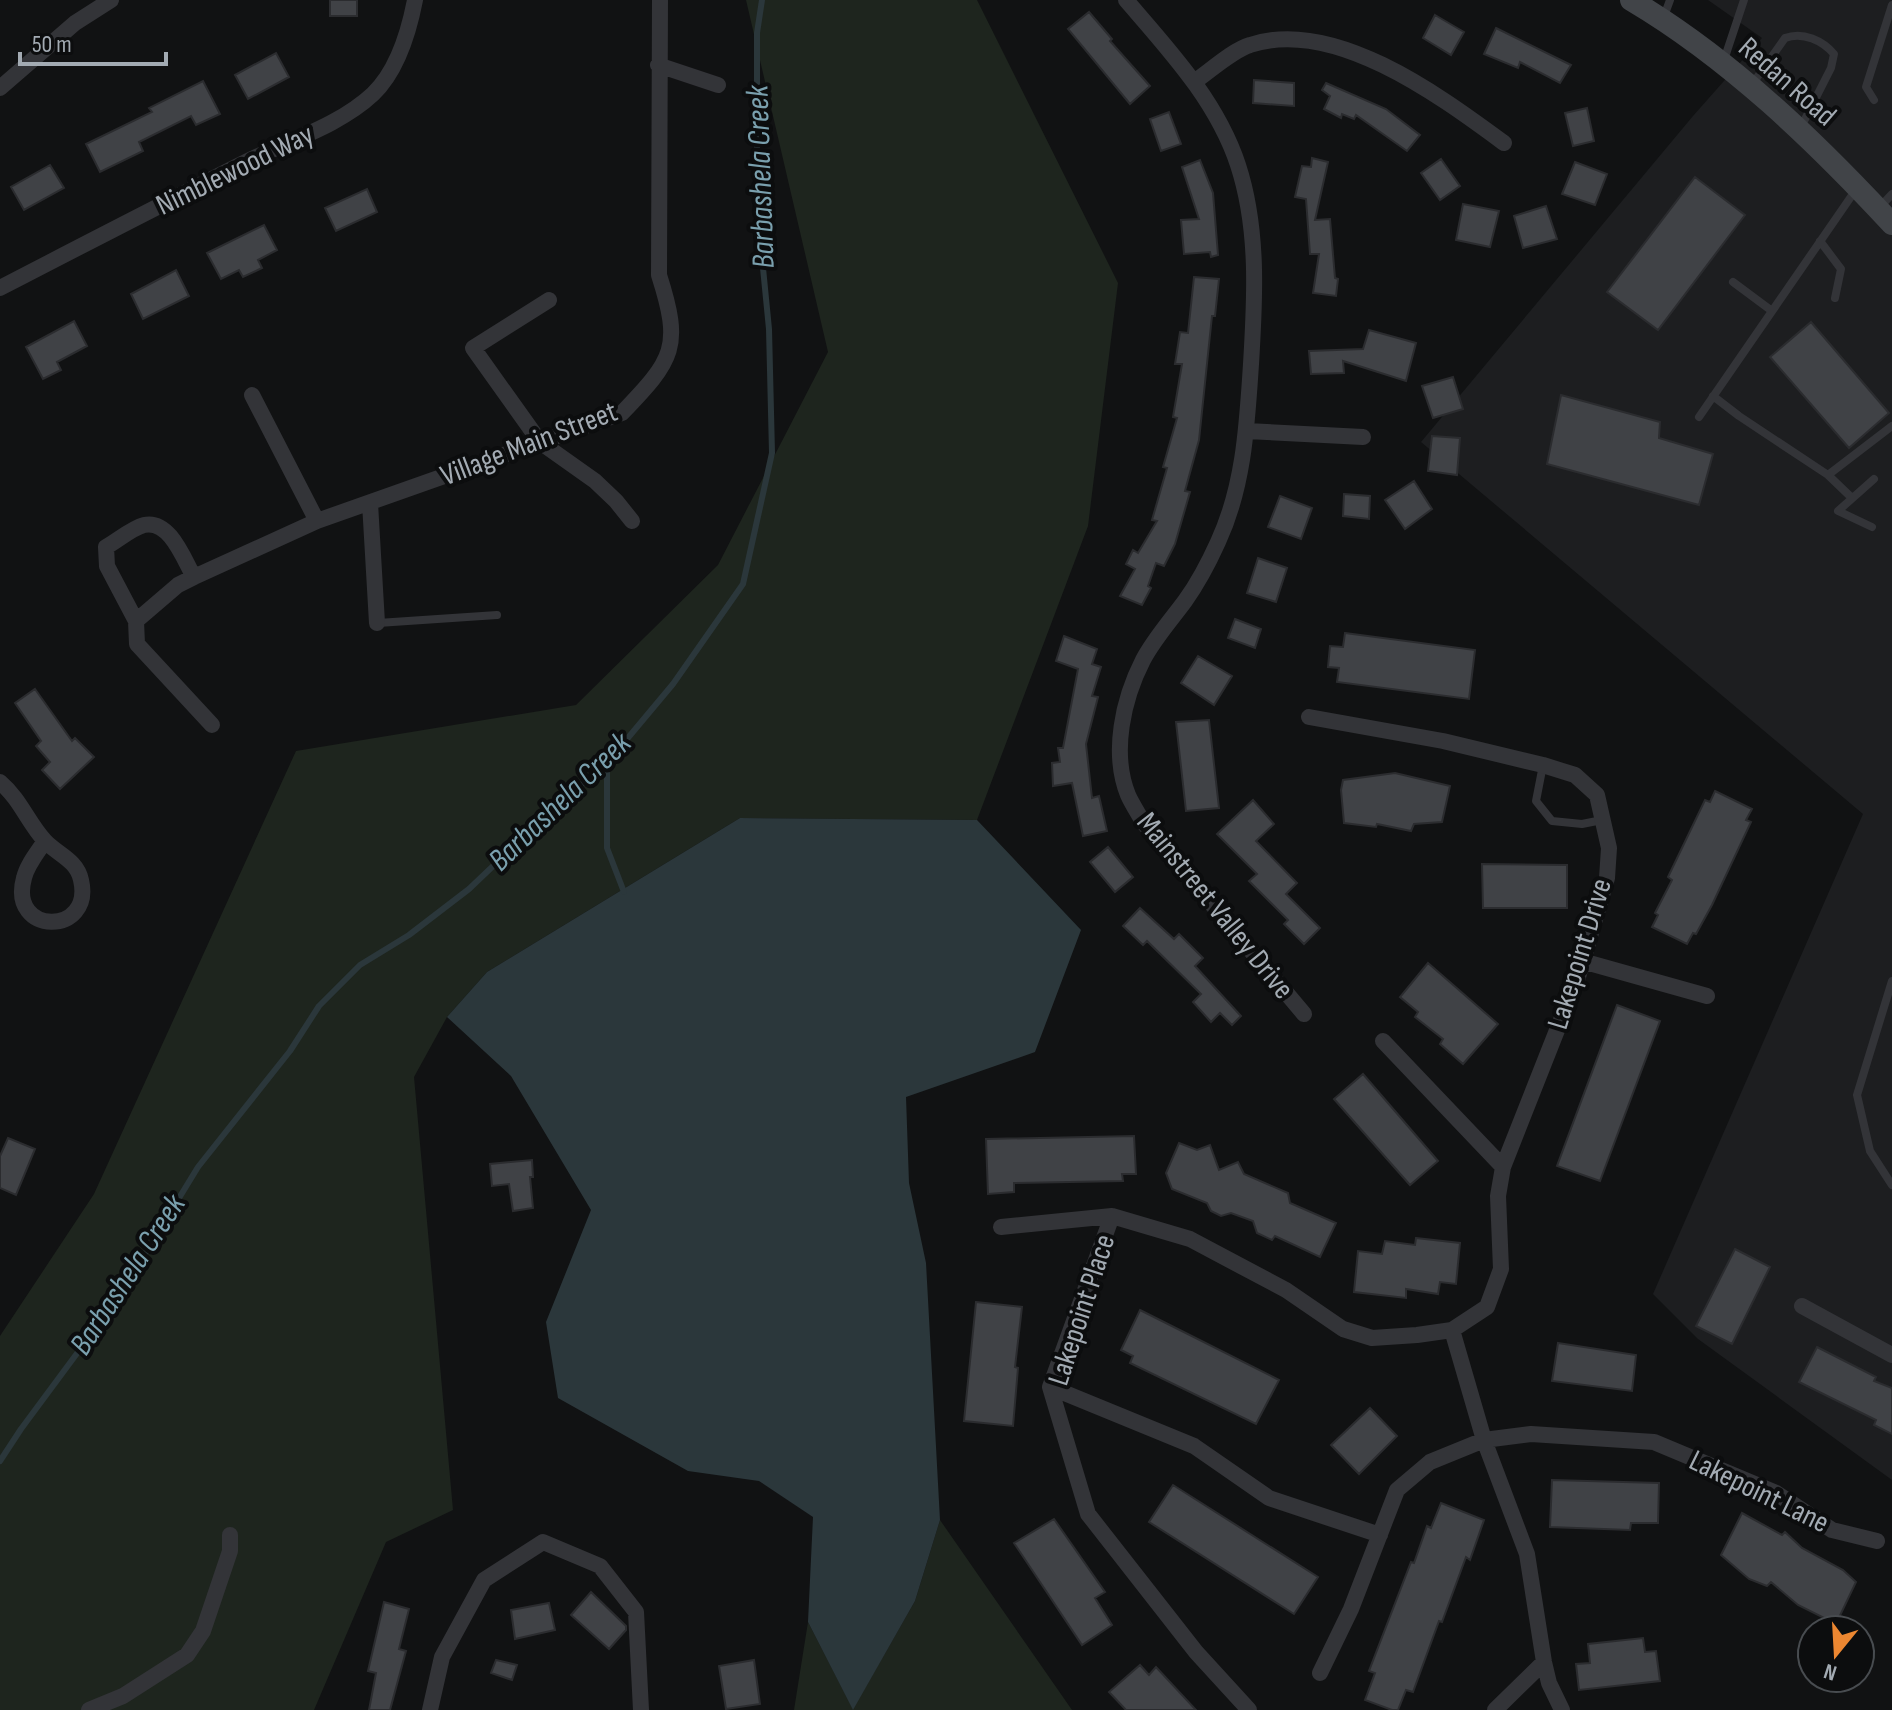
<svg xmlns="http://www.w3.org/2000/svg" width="1892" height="1710" viewBox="0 0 1892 1710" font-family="'Sofia Sans Condensed',sans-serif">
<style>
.built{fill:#1d1e20}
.green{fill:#1e251e}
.water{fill:#2b373b}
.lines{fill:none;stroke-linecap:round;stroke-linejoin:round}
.stream{stroke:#2b373b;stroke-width:6}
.building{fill:#404246;stroke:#2b2c2f;stroke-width:2}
.service{stroke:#333438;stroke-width:8}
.minor{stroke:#333438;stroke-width:16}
.secondary{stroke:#414448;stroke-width:22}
.labels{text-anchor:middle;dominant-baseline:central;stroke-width:8;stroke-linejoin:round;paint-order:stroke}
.street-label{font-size:30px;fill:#a3abb3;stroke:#0c0d0e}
.water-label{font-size:32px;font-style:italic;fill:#7aa0ae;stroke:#0c0d0e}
</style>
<rect width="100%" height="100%" fill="#111213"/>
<path class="built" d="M1708,0H1892V1480L1698,1339L1653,1294L1863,814L1421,442L1693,116L1762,38Z"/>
<path class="green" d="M746,0H977L1118,283L1088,526L977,820L740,818L487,972L447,1017L414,1077L453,1510L386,1542L314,1710H0V1336L94,1194L296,751L576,705L718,565L828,352Z
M940,1520L1072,1710H794L808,1622L853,1709L915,1601Z"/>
<path class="water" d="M740,818L977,820L1081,930L1035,1052L906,1097L909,1183L926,1263L940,1520L915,1601L853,1710L808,1622L813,1517L759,1481L688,1471L558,1398L546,1322L591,1210L511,1076L447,1017L487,972Z"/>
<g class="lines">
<path class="stream" d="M607,763V848L624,892
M0,1461L21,1429L118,1298L198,1167L290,1051L319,1006L360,965L409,935L469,889L554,808L607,763L673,684L743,584L772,453L769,329L757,207V33L762,0"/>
</g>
<path class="building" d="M330,0H357V16H330Z
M1089,12L1112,39L1110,41L1150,86L1130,104L1068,29Z
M1435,15L1464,32L1451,55L1423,38Z
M1496,28L1571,65L1560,83L1520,62L1518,68L1484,54Z
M276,53L289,77L248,99L235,75Z
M1254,80L1294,83V106L1253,103Z
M203,81L220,114L196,125L191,116L139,142L143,151L100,172L86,144L152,112L149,108Z
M1326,83L1386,109L1420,135L1407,151L1356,115L1354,119L1342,114L1341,118L1324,109L1330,96L1322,90Z
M1587,108L1594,141L1573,146L1565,113Z
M1169,112L1181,144L1161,151L1150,119Z
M1312,158L1328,162L1315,220L1330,219L1335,278L1338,279L1336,296L1313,293L1319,254H1310L1306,199L1295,197L1302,166L1311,167Z
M1441,159L1460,186L1440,200L1421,173Z
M1200,160L1213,193L1218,255L1211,257L1210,252L1184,254L1181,220L1199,219L1182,167Z
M1575,162L1607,174L1595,205L1562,194Z
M50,165L64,188L24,210L11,187Z
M1695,177L1745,215L1658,330L1607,292Z
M367,189L377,212L336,231L325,208Z
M1463,204L1499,211L1490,247L1456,240Z
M1546,206L1557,239L1523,248L1514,216Z
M264,225L277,250L258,260L262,268L243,277L239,270L221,279L207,253Z
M176,270L189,296L143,319L131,294Z
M1194,277L1219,279L1215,316H1212L1199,440L1185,491L1190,492L1175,544L1164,566L1156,563L1148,586L1151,588L1142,605L1120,596L1135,569L1126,564L1133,550L1138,553L1157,521L1152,520L1167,468L1163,467L1177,418L1173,417L1182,364H1175L1180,332L1188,333Z
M74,321L87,346L57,362L61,370L43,379L26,347Z
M1811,322L1889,413L1849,448L1770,357Z
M1369,330L1416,343L1406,381L1343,361L1344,373L1311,374L1309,351L1363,349Z
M1453,377L1463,409L1433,418L1422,386Z
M1561,395L1660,422L1659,438L1713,454L1699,505L1547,464Z
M1432,436L1460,438L1457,475L1428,471Z
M1414,481L1432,509L1405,529L1385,500Z
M1344,494L1370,496L1369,519L1343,516Z
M1280,496L1312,508L1301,539L1268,527Z
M1258,558L1287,568L1276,602L1247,593Z
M1235,619L1261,629L1255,648L1228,638Z
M1345,633L1475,650L1469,699L1337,682L1339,668L1328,667L1330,646L1343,647Z
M1064,636L1097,649L1092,664L1101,667L1092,696L1098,697L1086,744L1092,798L1099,796L1107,831L1083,836L1072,783L1053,786L1052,763L1060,762L1058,748H1063L1078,669L1056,661Z
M1198,656L1232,676L1214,705L1181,683Z
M35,689L72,741L75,738L94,757L60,789L42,770L50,762L36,746L41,741L15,703Z
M1209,720L1219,808L1186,811L1176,722Z
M1395,773L1450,786L1442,822L1414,824L1411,831L1377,824L1376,827L1344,823L1341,790L1343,780Z
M1715,791L1752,809L1746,820L1751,822L1712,905L1696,934L1693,933L1687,944L1652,927L1658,915L1655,913L1672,880L1668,877L1705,800L1710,802Z
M1253,800L1274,824L1256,841L1297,883L1286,894L1320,928L1304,944L1284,924L1288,920L1249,881L1257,874L1217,834Z
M1108,847L1133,877L1115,892L1090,862Z
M1482,864L1567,865V908H1483Z
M1140,908L1174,939L1179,934L1203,958L1195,966L1241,1016L1232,1025L1220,1013L1211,1022L1193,1002L1201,994L1147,941L1143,945L1123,926Z
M1428,963L1498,1024L1463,1064L1440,1044L1443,1039L1415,1017L1418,1012L1400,997Z
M1617,1005L1660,1021L1600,1181L1557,1166Z
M1363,1074L1438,1161L1410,1185L1334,1099Z
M1134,1136L1136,1174H1122L1123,1181L1014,1183V1192L988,1194L986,1139Z
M8,1138L35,1149L16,1195L0,1188V1156Z
M1179,1143L1197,1150L1210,1145L1219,1170L1238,1162L1244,1174L1288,1193L1290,1203L1336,1223L1320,1257L1275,1236L1272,1240L1257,1233L1253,1221L1231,1213L1221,1216L1211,1211L1207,1203L1172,1189L1166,1173Z
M532,1160L533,1177H530L533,1208L513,1211L509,1184L492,1186L490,1164Z
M1416,1238L1460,1243L1456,1284L1440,1282L1438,1294L1406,1289V1298L1354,1292L1358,1251L1382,1254L1385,1241L1415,1245Z
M1735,1249L1770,1267L1732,1344L1696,1326Z
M976,1302L1022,1307L1015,1367L1018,1368L1013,1426L964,1421Z
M1140,1310L1279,1380L1256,1424L1130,1363L1133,1356L1121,1350Z
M1558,1343L1636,1355L1632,1391L1552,1381Z
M1817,1347L1876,1377L1874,1381L1892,1388V1434L1874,1425L1876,1420L1799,1382Z
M1370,1408L1397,1436L1359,1474L1331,1445Z
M1552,1480L1659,1483L1658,1523H1631L1630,1530L1550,1527Z
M1173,1485L1318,1577L1294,1614L1149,1522Z
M1441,1503L1484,1520L1470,1560L1466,1557L1442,1622L1439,1621L1413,1692L1406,1690L1398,1710H1392L1365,1700L1375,1673L1369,1671L1411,1562L1414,1563L1427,1526L1431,1528Z
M1742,1513L1782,1535L1785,1532L1802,1548L1843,1570L1856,1582L1836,1624L1798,1605L1771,1582L1767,1586L1749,1579L1721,1555Z
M1054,1519L1105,1592L1095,1598L1112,1625L1082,1645L1014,1543Z
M591,1592L626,1626V1630L609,1649L571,1615Z
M384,1602L409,1609L399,1649L406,1651L390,1710H369L376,1673L368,1671Z
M549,1603L555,1630L515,1639L511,1610Z
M1643,1638L1645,1652L1656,1651L1660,1681L1579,1690L1576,1664L1590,1663L1588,1644Z
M496,1660L517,1665L512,1680L491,1673Z
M754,1660L760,1704L726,1709L719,1666Z
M1140,1665L1149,1675L1156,1667L1196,1710H1126L1109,1692Z"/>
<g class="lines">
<path class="service" d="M1663,19L1670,0
M1724,60L1744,0
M1751,86L1785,38C1803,31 1823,41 1834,54L1831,68L1801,127
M1874,100L1866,87L1892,5
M1879,208L1892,194
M1820,241L1841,269L1835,298
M1733,282L1772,311
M1713,396L1739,416L1828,475L1892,426
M1699,417L1857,188
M1828,475L1852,498
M1872,527L1838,511L1874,479
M378,623L497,615
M1543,765L1536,801L1552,821L1582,824L1602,820
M1892,981L1857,1095L1870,1151L1892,1185"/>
<path class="minor" d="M1126,0C1169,50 1217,101 1238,165C1259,229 1255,299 1251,364C1247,425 1244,486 1218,542C1209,562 1198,583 1185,601C1171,620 1154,639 1143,660C1123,699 1111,753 1128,795C1132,804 1138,813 1143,822L1304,1014
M658,65L718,85
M1194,82C1210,71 1233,50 1250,45C1334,17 1440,96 1504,143
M0,88L75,23L111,0
M0,288C83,245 166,202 250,160C291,140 340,125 373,94C397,71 409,31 415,0
M549,300L473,348L540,442L595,481L616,501L632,521
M252,395L317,521
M1247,431L1363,437
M370,503L377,623
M194,577C184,560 170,519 144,525C132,528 117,541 106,547L107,566L136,621L137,644L212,725
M136,621L178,585L194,577L317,521L622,413C674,359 682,347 659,275L660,0
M0,782C21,800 28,823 45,841C57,854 77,860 81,880C94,936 8,936 24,878C27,865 37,853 45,841
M1582,961L1707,996
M1383,1041L1503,1167
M1001,1227L1112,1216
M1802,1306L1892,1355
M1452,1330L1484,1440L1527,1554L1544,1662L1549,1683L1562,1710
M1050,1387L1194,1446L1269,1498L1380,1535
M1320,1673L1351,1609L1397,1490L1430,1462L1484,1440L1531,1434L1654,1442L1776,1493L1832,1530L1877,1541
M89,1710L123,1696L187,1655L203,1631L230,1551V1535
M430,1710L442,1657L484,1580L543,1542L600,1566L636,1612L641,1710
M1249,1710L1196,1652L1088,1514L1050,1387L1112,1216L1190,1239L1286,1290L1343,1329L1372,1338L1417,1335L1452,1330L1487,1307L1501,1269L1498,1196L1503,1167L1578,977L1607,878L1609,848L1597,795L1575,775L1543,765L1443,741L1309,717
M1495,1710L1544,1662"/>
<path class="secondary" d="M1631,0C1729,58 1815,141 1892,224"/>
</g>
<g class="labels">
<g class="street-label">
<text transform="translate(1787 82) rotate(41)">Redan Road</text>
<text transform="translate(235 170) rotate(-26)">Nimblewood Way</text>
<text transform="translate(529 444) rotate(-21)">Village Main Street</text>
<text transform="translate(1215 906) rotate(51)">Mainstreet Valley Drive</text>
<text transform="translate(1580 954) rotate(-73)">Lakepoint Drive</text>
<text transform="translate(1082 1310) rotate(-72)">Lakepoint Place</text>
<text transform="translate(1759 1492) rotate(26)">Lakepoint Lane</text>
</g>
<g class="water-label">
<text transform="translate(761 177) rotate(-92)">Barbashela Creek</text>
<text transform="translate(560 802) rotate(-44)">Barbashela Creek</text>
<text transform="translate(128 1275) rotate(-57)">Barbashela Creek</text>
</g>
</g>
<g transform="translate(1836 1654) rotate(198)"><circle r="38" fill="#0c0d0e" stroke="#484c50" stroke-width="2"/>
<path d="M0-6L14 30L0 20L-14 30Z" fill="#ec8731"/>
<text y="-12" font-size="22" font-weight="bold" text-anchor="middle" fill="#a3abb3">N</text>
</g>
<path d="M20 52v12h146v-12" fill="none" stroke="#a3abb3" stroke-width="4"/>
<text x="32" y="52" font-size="24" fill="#a3abb3" stroke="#0c0d0e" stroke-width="6" paint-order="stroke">50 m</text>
</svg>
